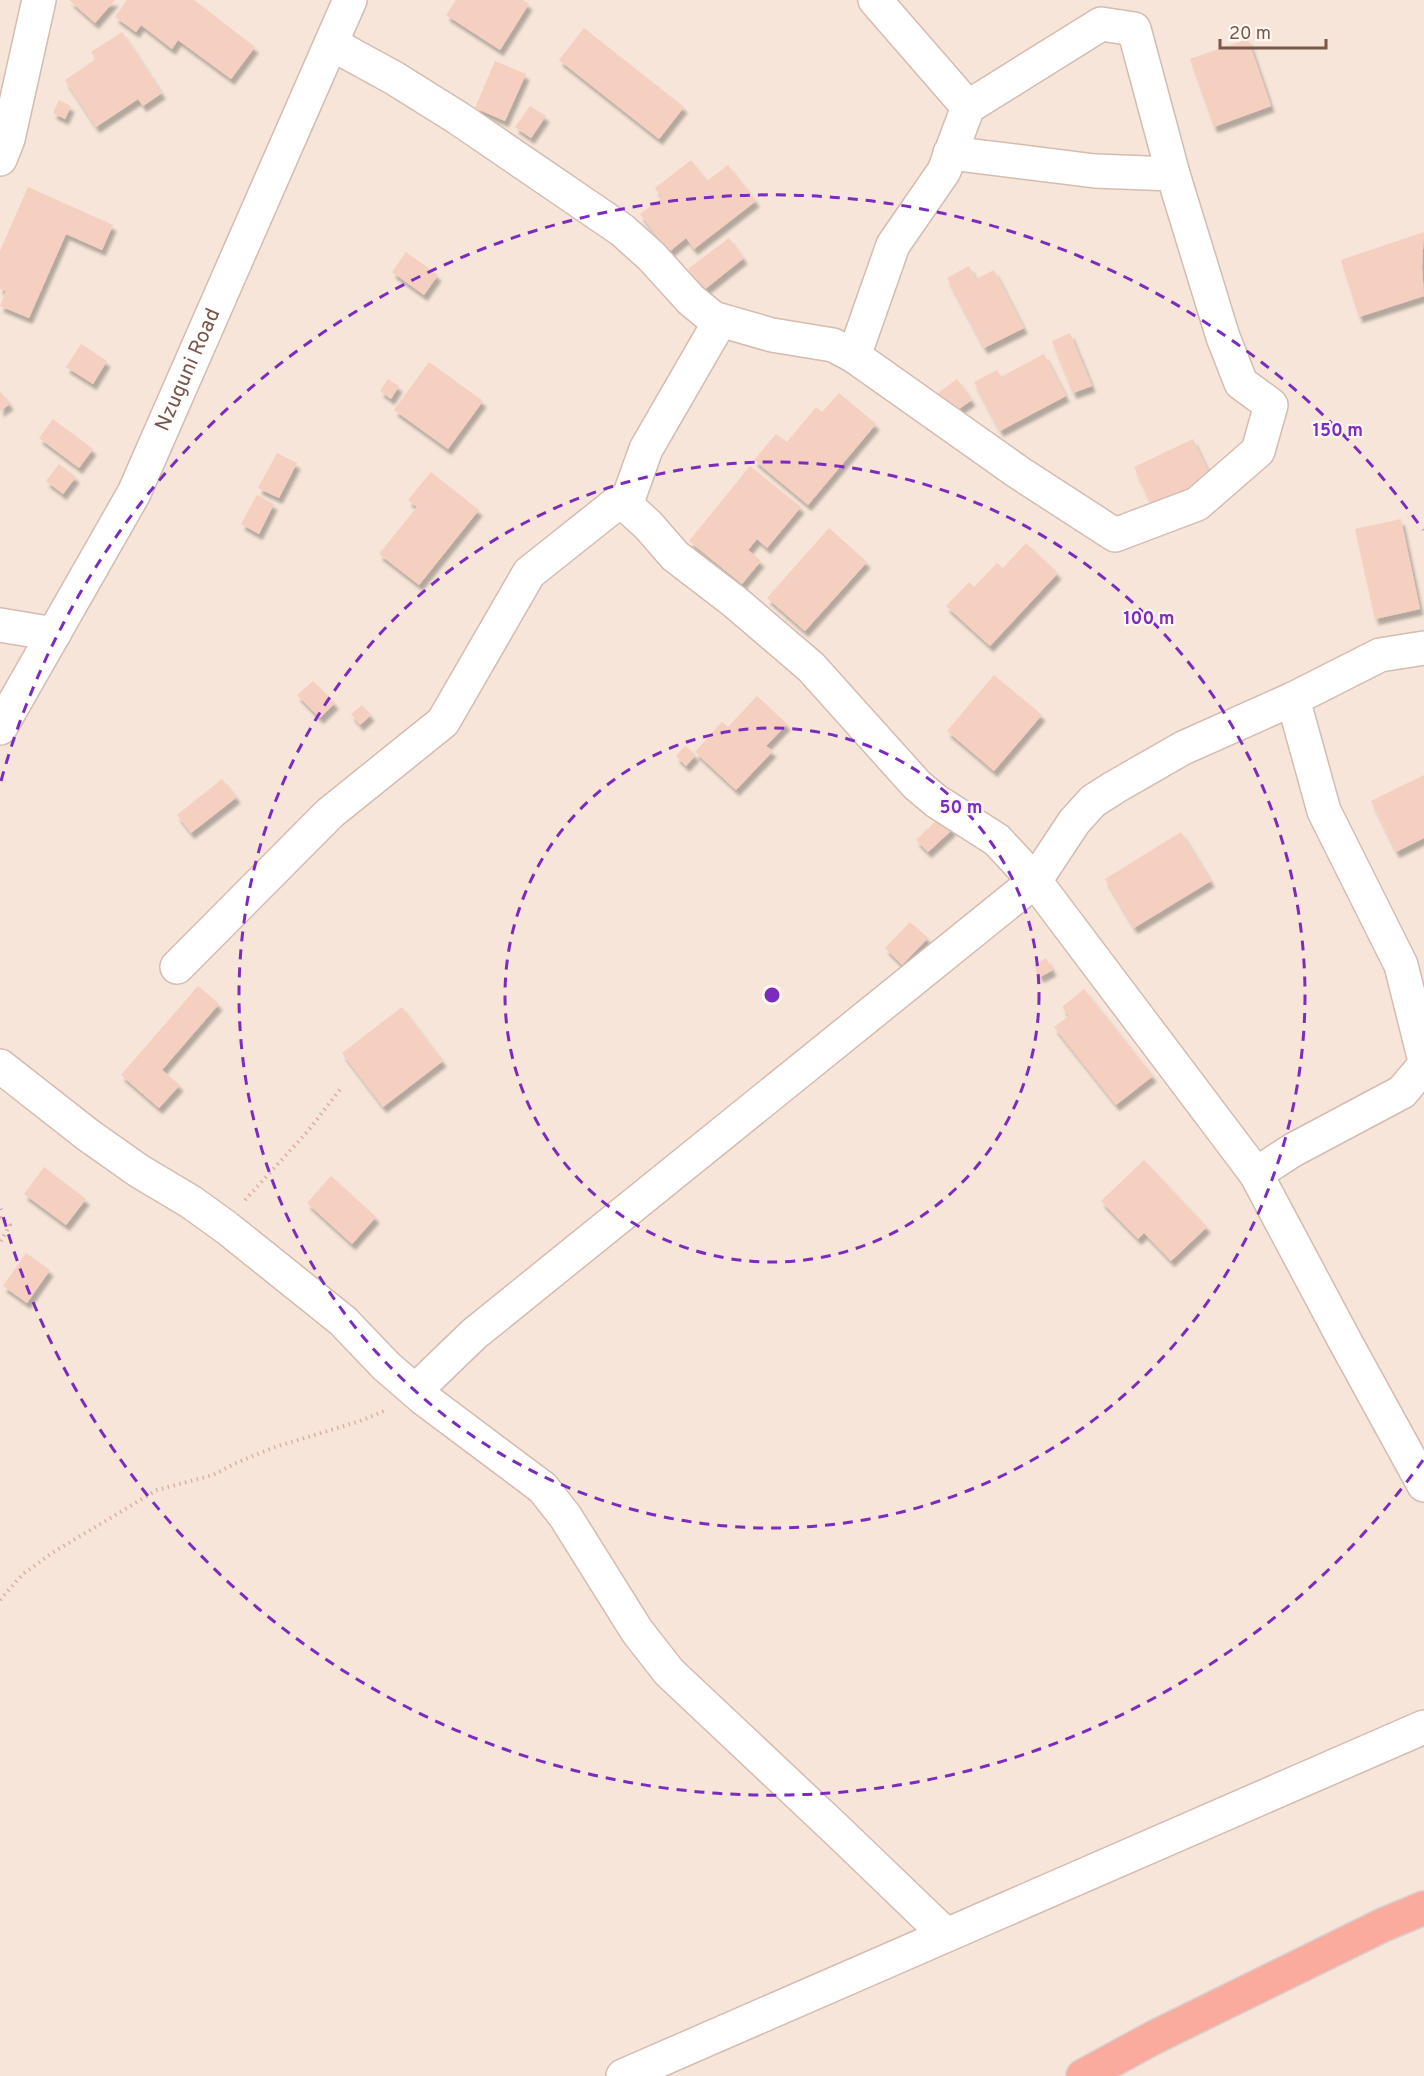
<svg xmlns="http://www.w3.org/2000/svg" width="1424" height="2076" viewBox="0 0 1424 2076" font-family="Overpass,sans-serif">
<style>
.residential{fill:#f6e5d8}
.building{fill:#f5cfc0;filter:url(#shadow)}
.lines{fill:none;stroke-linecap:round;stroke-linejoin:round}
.street-casing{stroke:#d4bcb1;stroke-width:36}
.highway-casing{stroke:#dad0cd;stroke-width:36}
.path{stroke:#dbb1a2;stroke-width:4;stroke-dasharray:1.5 4.5;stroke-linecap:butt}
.street{stroke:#fff;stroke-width:33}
.highway{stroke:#fbab9e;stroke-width:33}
.ring{fill:none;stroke:#7b2cbf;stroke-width:3;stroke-dasharray:10 8}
.labels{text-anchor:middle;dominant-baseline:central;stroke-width:4.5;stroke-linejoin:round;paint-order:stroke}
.street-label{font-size:21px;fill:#7b564b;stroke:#fff8f2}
.centre{fill:#7b2cbf;stroke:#fff8f2;stroke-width:3}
.ring-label{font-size:18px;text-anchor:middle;font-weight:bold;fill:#7b2cbf;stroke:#fff8f2;stroke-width:4.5;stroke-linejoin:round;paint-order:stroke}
</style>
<defs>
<filter id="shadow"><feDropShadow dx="3.5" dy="6" stdDeviation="1.5" flood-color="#0004"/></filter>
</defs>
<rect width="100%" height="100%" fill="#fef4ea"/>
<path class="residential" d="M0,0H1424V2076H0Z"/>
<path class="building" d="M69,0H115L95,23Z
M127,0H194L255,47L231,79L178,40L172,49L141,25L136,32L115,17Z
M456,0H523L529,4L500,50L446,15Z
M584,28L684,107L659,139L559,60Z
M122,32L162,93L143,106L138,99L96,127L65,80L96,59L91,52Z
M1248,39L1271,106L1214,127L1190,59Z
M495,61L526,74L505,121L475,108Z
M59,100L71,106L65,119L53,113Z
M530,106L546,116L531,138L515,127Z
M691,160L707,181L728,165L756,201L694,249L686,238L669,252L640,214L662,198L655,188Z
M28,187L113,225L102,250L66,234L29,318L0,306L6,291L0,289V251Z
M1424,232L1422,267L1424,296L1359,317L1341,260Z
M729,238L744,258L704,290L688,269Z
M406,252L438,275L424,295L392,272Z
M969,266L976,279L994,270L1024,328L984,348L947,278Z
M1070,333L1092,386L1073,393L1052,341Z
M81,344L107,361L93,384L66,367Z
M1044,354L1066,396L1000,431L974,382L997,370L1001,377Z
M429,362L483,401L448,449L394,410Z
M388,379L399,386L391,399L380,391Z
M957,379L972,400L953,413L938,393Z
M0,391L10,404L0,411Z
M839,393L876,424L808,505L754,460L776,434L787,442L816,407L822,412Z
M53,419L93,449L79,468L39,438Z
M1193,439L1214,484L1155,512L1134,467Z
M277,453L297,463L279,498L258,488Z
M59,464L76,477L63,494L46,481Z
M750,466L801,507L767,548L757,539L748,550L761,561L742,584L689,541Z
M431,472L479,510L419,585L379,554L417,507L408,500Z
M257,495L274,504L259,534L241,524Z
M1401,519L1420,609L1375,619L1355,529Z
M829,528L867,562L805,631L767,598Z
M1026,543L1058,573L990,646L946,606L969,582L974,587L997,563L1003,568Z
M994,675L1042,715L994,771L947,731Z
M313,681L335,703L320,718L297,695Z
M757,696L787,724L766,746L773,751L736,790L695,752L722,722L728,727Z
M362,705L371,715L360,725L351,714Z
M685,746L696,755L686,766L676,756Z
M1424,775V838L1396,852L1371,801Z
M222,779L237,797L191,833L177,815Z
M941,816L953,829L928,852L916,840Z
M1181,832L1211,881L1134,928L1105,879Z
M910,922L928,938L902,965L885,948Z
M1046,958L1053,970L1040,977L1034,965Z
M198,986L219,1004L162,1070L180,1085L159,1108L121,1075Z
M1084,989L1153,1076L1116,1105L1054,1027L1069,1016L1062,1007Z
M402,1007L443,1061L383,1107L342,1053Z
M1144,1160L1207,1227L1171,1261L1144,1233L1138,1239L1101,1201Z
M44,1167L86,1199L66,1225L24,1194Z
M331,1176L376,1217L352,1244L307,1203Z
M26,1253L50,1270L27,1303L3,1286Z"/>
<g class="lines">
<defs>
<g id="street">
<path d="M875,0L968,107"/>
<path d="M332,44L394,78L458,118L622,230L651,256L691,300L713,318L772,335L833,345L854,356L1018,472L1115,535L1197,504L1258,451L1271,405L1241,383L1223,337L1173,174L1095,171L950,153"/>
<path d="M0,159L8,139L39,0"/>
<path d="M854,356L893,245L944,171L968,107L1101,24L1134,29L1173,174"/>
<path d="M626,505L646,449L720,321"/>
<path d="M0,625L54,634"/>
<path d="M1293,699L1324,811L1401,965L1424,1057"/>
<path id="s1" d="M0,728L134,493L350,0"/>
<path d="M177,967L330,813L443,722L529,573L617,503L626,505L648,525L675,556L735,602L811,667L917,785L936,801L997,840L1035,881L1256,1174L1346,1343L1424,1485"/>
<path d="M0,1066L88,1135L139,1171L191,1202L227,1228L343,1321L386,1366L423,1398L543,1488L565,1516L637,1631L669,1672L840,1833L946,1935"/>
<path d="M1256,1174L1293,1150L1402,1092L1424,1066"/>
<path d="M415,1391L474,1334L1035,881L1074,822L1093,801L1115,787L1183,748L1293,699L1380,655L1424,648"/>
<path d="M623,2076L1424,1727"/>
</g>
<path id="highway" d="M1083,2076L1155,2037L1383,1925L1424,1908"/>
</defs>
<use href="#street" class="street-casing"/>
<use href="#highway" class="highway-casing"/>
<path class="path" d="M245,1200L308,1131L342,1087
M0,1217L10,1225L0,1243
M0,1600L23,1574L52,1553L157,1490L213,1475L236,1463L272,1448L360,1421L384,1411"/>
<use href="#street" class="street"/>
<use href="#highway" class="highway"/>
</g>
<g class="ring">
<circle cx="772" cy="995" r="267"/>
<circle cx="772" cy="995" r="533"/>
<path d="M1423 1460A800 800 0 0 1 1 1209M1 781A800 800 0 0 1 1423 530"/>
</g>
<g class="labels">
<g class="street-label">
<text stroke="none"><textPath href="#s1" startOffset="405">Nzuguni Road</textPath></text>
</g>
</g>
<circle cx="772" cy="995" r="9" class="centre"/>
<g class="ring-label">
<text x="1338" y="436">150 m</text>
<text x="1149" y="624">100 m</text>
<text x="961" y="813">50 m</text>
</g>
<path d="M1220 39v9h106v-9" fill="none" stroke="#7b564b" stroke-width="3"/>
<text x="1229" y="39" font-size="18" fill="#7b564b" stroke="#fff8f2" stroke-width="4.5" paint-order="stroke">20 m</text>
</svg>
